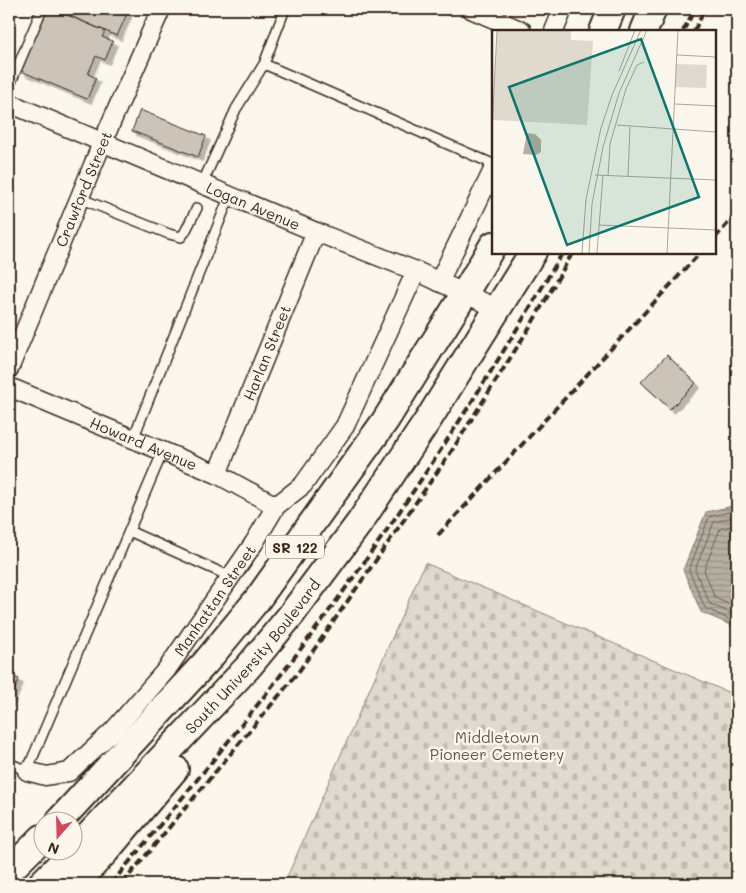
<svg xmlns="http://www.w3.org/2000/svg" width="746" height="893" viewBox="0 0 746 893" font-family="Mali,sans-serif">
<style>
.cemetery{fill:url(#cemetery-stones);stroke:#8d8276}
.water{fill:url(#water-rules);stroke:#85796d}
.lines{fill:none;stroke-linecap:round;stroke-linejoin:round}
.shore{stroke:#6c5f53;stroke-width:1}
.building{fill:#ccc4b9;stroke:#3b2a1e;filter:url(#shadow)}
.lane-casing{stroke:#3b2a1e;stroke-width:12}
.street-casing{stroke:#3b2a1e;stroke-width:21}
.primary-casing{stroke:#3b2a1e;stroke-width:30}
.lane{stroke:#fbf7ec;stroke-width:9}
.street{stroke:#fbf7ec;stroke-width:18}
.primary{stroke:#fbf7ec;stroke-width:26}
.rail{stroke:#3b2a1e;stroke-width:4;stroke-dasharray:8 4;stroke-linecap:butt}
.labels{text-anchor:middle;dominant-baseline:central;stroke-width:5;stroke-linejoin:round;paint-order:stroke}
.shield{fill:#fbf7ec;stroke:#75685c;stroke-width:1}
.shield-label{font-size:14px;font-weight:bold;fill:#3b2a1e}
.street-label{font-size:15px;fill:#3b2a1e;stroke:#fbf7ec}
.park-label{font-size:15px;fill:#64564a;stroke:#fbf7ec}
.inset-road{fill:none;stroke:#aea59a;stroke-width:1}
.view{fill:#0f766e;fill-opacity:0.15;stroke:#0f766e;stroke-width:2.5}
.inset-edge{fill:none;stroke:#3b2a1e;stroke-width:2.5}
</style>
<defs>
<pattern id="cemetery-stones" width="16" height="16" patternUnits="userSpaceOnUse" patternTransform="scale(1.25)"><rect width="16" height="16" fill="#dfd9ce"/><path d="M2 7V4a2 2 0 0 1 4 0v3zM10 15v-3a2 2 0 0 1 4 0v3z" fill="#c0bab0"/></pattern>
<pattern id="water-rules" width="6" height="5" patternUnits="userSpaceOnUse" patternTransform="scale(1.25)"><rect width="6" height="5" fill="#b6aea2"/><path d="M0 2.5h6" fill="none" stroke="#958e83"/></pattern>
<filter id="shadow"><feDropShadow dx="4.5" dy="4.5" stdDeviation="0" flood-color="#0004"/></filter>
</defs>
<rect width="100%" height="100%" fill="#fbf7ec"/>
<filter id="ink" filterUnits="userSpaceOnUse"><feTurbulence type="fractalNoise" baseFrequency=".02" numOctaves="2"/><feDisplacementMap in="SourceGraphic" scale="10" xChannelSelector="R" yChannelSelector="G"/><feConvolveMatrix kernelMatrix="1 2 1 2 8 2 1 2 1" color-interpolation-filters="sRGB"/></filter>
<g filter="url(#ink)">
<path class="cemetery" d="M425,563L737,696V884H284Z"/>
<path class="water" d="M737,505V628L701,612L683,570L706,512Z"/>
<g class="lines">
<path class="shore" d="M737,510L709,517L689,570L705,608L737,623
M737,516L714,522L695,570L710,604L737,616
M737,524L720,529L704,570L715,598L737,608"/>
</g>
<path class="building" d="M47,9H53L105,31L102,37L113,41L105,60L96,56L88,74L96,78L87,99L21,71Z
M54,9H129L117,36Z
M140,110L206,136L198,157L132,131Z
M667,355L696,383L670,409L641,382Z
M9,675L19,679L9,703Z"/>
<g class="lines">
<defs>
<path id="lane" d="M264,64L493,164
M9,87L42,9
M202,184L236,109L264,64L285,9
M79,198L169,234L181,237L185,232L197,208
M133,439L230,195
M129,531L231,577
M9,763L27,771L163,451"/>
<g id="street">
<path d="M471,9L522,31"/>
<path d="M554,31L563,9"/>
<path id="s1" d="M9,103L316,232L416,271L498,309"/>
<path d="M439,282L493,170"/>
<path id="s2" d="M9,369L103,141L161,9"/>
<path id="s3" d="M9,387L217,474L276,506"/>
<path id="s4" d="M217,474L316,232"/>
<path id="s5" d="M27,771L46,776L69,772L114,730L167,669L254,543L276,506L303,485L345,426L416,271"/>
</g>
<g id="primary">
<path d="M603,31L612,9"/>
<path d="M644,31L653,9"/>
<path d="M60,820L206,662L257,600L385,421L465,293L493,245"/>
<path d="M9,871L42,838"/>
<path id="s6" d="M41,884L73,852L249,666L291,615L360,522L428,420L533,252"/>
<path d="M75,884L106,851L175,769"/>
</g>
</defs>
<use href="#lane" class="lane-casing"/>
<use href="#street" class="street-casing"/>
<use href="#primary" class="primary-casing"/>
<use href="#lane" class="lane"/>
<use href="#street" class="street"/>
<use href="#primary" class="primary"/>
<path class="rail" d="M683,31L695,9
M694,31L705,9
M715,238L737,213
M438,535L701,252
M111,884C188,791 266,698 337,600C419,488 493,371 563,252
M122,884L297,674L451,452L531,325L573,252"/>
</g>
</g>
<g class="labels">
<rect class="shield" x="266" y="535.5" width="58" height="23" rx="4"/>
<g class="shield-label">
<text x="295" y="547">SR 122</text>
</g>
<g class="street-label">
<text stroke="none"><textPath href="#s2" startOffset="195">Crawford Street</textPath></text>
<text stroke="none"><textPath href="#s1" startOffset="265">Logan Avenue</textPath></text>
<text stroke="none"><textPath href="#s4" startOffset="131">Harlan Street</textPath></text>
<text stroke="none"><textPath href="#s3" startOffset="146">Howard Avenue</textPath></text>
<text stroke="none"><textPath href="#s5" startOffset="269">Manhattan Street</textPath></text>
<text stroke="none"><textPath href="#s6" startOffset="311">South University Boulevard</textPath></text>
</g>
<g class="park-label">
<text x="497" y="737">Middletown<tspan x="497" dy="17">Pioneer Cemetery</tspan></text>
</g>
</g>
<g transform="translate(492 30)">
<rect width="224" height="224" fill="#fbf7ec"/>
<path d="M5,0H79V10L101,11L95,95L1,90Z" fill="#dfd9ce"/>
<path d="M184,34L215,35L214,58L183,57Z" fill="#dfd9ce"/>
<path d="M35,103L43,104L49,110V122L44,125L31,124Z" fill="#b6aea2"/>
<path class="inset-road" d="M185,25L224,27M127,41L143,0M183,74L224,76M125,95L224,102M0,100L5,0M103,145L224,150M116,146L118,114L134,59L145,35L152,32M136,146L138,97M107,195L224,200M90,223L94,169L109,98L120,65L149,0M97,223L100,174L111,117L127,63L155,0M105,223L111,145M175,223L186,0"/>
<path class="view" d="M149,9L207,167L75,215L17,57Z"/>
<rect width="224" height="224" class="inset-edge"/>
</g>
<rect width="746" height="893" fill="none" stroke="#fbf7ec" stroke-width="30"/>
<rect x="15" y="15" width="716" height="863" fill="none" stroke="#3b2a1e" stroke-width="2" filter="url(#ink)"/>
<g transform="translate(58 836) rotate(200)"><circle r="24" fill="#fbf7ec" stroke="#aea59a"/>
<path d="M0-4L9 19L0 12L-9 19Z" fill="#d1495b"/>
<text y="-8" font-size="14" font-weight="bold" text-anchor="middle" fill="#3b2a1e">N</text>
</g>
</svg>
